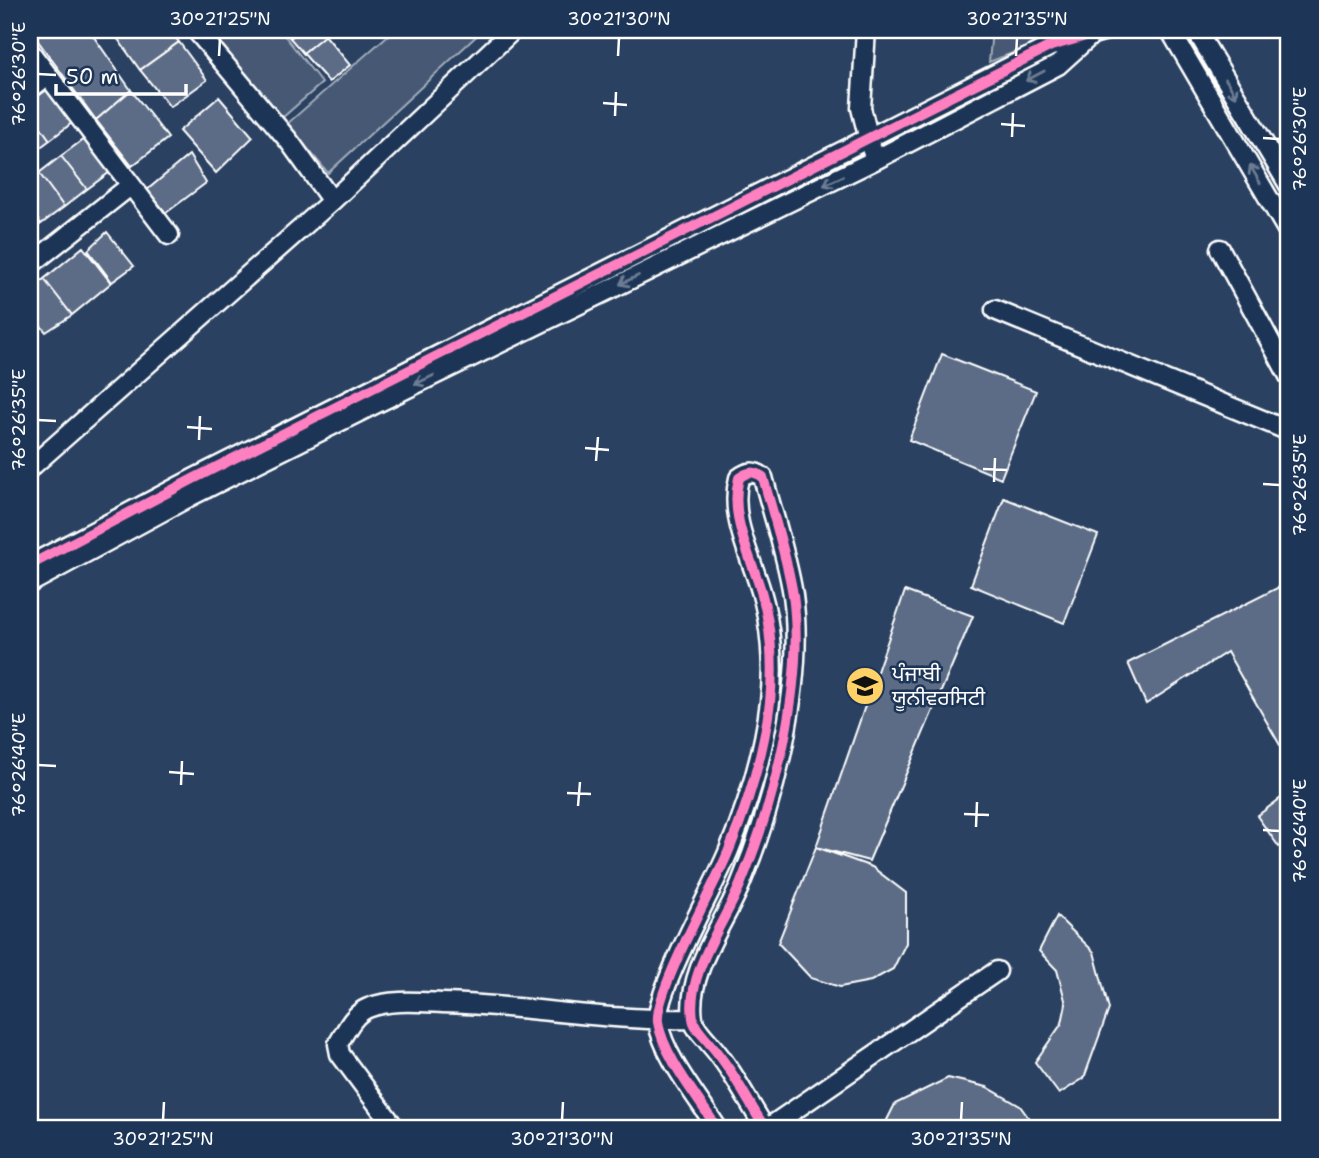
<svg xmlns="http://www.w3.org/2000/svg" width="1319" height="1158" viewBox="0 0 1319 1158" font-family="'Shantell Sans','Noto Sans Gurmukhi',sans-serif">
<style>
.green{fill:#465975;stroke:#a2acba;stroke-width:2}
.building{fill:#5b6c86;stroke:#fff;stroke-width:2}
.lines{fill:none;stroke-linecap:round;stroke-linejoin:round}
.minor-casing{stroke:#fff;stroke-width:23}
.minor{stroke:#1d3557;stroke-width:18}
.cycleway-casing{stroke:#1d3557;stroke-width:15}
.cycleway{stroke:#ff80c0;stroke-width:10}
.oneway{stroke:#6c7c92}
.ticks{fill:none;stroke:#fff;stroke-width:2.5}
.labels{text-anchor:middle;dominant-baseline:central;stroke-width:5;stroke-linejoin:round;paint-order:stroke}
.poi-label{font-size:21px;fill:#fff;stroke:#1d3557;text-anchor:start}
.neatline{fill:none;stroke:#fff;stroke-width:2.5}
.ticks-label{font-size:18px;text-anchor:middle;fill:#fff}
</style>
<rect width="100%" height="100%" fill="#2a4161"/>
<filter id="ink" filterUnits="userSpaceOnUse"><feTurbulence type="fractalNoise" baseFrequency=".0143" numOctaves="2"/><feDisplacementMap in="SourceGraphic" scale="14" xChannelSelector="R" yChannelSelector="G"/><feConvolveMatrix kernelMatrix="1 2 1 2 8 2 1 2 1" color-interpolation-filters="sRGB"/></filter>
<g filter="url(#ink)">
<path class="green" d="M208,30H280L322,83L282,118Z
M394,30H483L328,173L287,124Z
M992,30H1072L989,62Z"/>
<path class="building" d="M30,30H89L131,90L96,120Z
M121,30H169L179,42L140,70L115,35Z
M284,30H300L290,38Z
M300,30H320L325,35L303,53L290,38Z
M325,35L350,65L329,82L303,53Z
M179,42L207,80L170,107L140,70Z
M48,89L73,122L50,140L30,112V102Z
M131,90L168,138L132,166L96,120Z
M219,97L253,137L216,173L179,131Z
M30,112L50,140L30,155Z
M84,139L110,172L87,189L61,156Z
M189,155L206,183L166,213L147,190Z
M61,156L87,189L64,207L39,173Z
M39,173L64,207L41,224L30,209V180Z
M30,209L41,224L30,233Z
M107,232L134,266L112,282L88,250Z
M83,247L111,283L72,315L44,279Z
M44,279L72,315L46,332L30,313V291Z
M942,354L1036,391L1001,478L909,440Z
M1004,498L1098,535L1064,623L971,585Z
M1289,582V761L1227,652L1146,704L1128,663Z
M905,591L973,616L869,861L816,847Z
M1289,792V841L1279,847L1257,816Z
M816,847L872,867L906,893V943L893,969L871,981L840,987L811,978L778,943Z
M1057,916L1094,952L1109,1009L1084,1078L1059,1094L1035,1062L1062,1023L1066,1004L1057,970L1039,951Z
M948,1078L987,1087L1020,1106L1036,1128H883L895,1104Z"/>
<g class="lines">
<defs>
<path id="minor" d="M196,30L289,141L332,201
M866,30L861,108L872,151
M1170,30L1289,233
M1196,30L1289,185
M30,52L169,235
M30,89L48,75
M1220,249L1289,376
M30,265L130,186
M995,310L1289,431
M30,468L332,201L513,30
M30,565L193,479L1051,46L1107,30
M30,583L191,496L377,403L875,160L1058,65L1090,36
M395,1128L340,1054L338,1044C346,1031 353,1014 368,1008C389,999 420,1002 442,1003C526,1005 609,1022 693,1019
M717,1128C699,1099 663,1056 658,1022C654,992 716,884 729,850C748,804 764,751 770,702C774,666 771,625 761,591C750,554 729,516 739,478C748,471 754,471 763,477C773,515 787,556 793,595C805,683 774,804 740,885C724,924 686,973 693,1018C694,1028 704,1036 710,1044C732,1069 747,1100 765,1128
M768,1128L997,971"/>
</defs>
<use href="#minor" class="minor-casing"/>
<use href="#minor" class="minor"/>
<defs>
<path id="cycleway" d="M30,565L193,479L1051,46L1107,30
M717,1128C699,1099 663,1056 658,1022C654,992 716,884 729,850C748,804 764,751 770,702C774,666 771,625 761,591C750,554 729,516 739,478C748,471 754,471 763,477C773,515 787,556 793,595C805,683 774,804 740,885C724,924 686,973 693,1018C694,1028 704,1036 710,1044C732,1069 747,1100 765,1128"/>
</defs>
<use href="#cycleway" class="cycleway-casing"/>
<use href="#cycleway" class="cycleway"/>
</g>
<defs><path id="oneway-shaft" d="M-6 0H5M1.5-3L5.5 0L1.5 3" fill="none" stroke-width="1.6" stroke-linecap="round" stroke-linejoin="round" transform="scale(1.75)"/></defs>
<g class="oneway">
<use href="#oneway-shaft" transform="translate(1035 76) rotate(152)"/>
<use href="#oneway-shaft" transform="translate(1231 88) rotate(59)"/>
<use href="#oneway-shaft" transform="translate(1255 174) rotate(-120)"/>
<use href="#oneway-shaft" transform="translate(833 181) rotate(154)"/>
<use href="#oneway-shaft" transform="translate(629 280) rotate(154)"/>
<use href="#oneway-shaft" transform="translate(424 380) rotate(154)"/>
</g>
</g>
<path class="ticks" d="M219,56L220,38M618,56L619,38M1016,56L1017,38M38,74L56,75M603,103L627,105M615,116L616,92M1001,124L1025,126M1012,137L1013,113M1263,138L1280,139M38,420L56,421M187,427L212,429M199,440L200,416M585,448L609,450M596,461L598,437M983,469L1007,470M994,482L995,458M1263,484L1280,485M38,765L56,766M169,772L194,774M181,785L182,761M567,793L591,794M578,806L580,782M964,814L989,815M976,827L977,802M1263,830L1280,831M163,1120L164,1102M562,1120L563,1102M961,1120L962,1102"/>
<defs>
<symbol id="university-disc" viewBox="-11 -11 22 22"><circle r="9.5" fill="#ffd166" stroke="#1d3557"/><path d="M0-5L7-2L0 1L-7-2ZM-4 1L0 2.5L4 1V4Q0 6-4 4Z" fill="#111"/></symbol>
</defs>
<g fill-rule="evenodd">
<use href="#university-disc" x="843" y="664" width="44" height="44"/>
</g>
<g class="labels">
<g class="poi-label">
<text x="892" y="674">ਪੰਜਾਬੀ<tspan x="892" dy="24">ਯੂਨੀਵਰਸਿਟੀ</tspan></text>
</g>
</g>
<rect width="1319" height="1158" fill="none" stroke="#1d3557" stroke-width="77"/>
<path d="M56 84v10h130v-10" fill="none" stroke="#ffffff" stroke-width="3.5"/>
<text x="66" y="84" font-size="21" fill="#ffffff" stroke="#1d3557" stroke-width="5" paint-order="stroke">50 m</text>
<rect x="38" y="38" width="1242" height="1082" class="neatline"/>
<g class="ticks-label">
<text x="220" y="25">30°21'25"N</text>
<text x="619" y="25">30°21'30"N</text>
<text x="1017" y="25">30°21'35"N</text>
<text transform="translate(19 74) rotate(-90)" y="6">76°26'30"E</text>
<text transform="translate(1300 139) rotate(-90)" y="6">76°26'30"E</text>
<text transform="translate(19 420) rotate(-90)" y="6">76°26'35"E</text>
<text transform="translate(1300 485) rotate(-90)" y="6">76°26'35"E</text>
<text transform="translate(19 765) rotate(-90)" y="6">76°26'40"E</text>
<text transform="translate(1300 831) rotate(-90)" y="6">76°26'40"E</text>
<text x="163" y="1145">30°21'25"N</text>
<text x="562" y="1145">30°21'30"N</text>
<text x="961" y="1145">30°21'35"N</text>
</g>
</svg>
